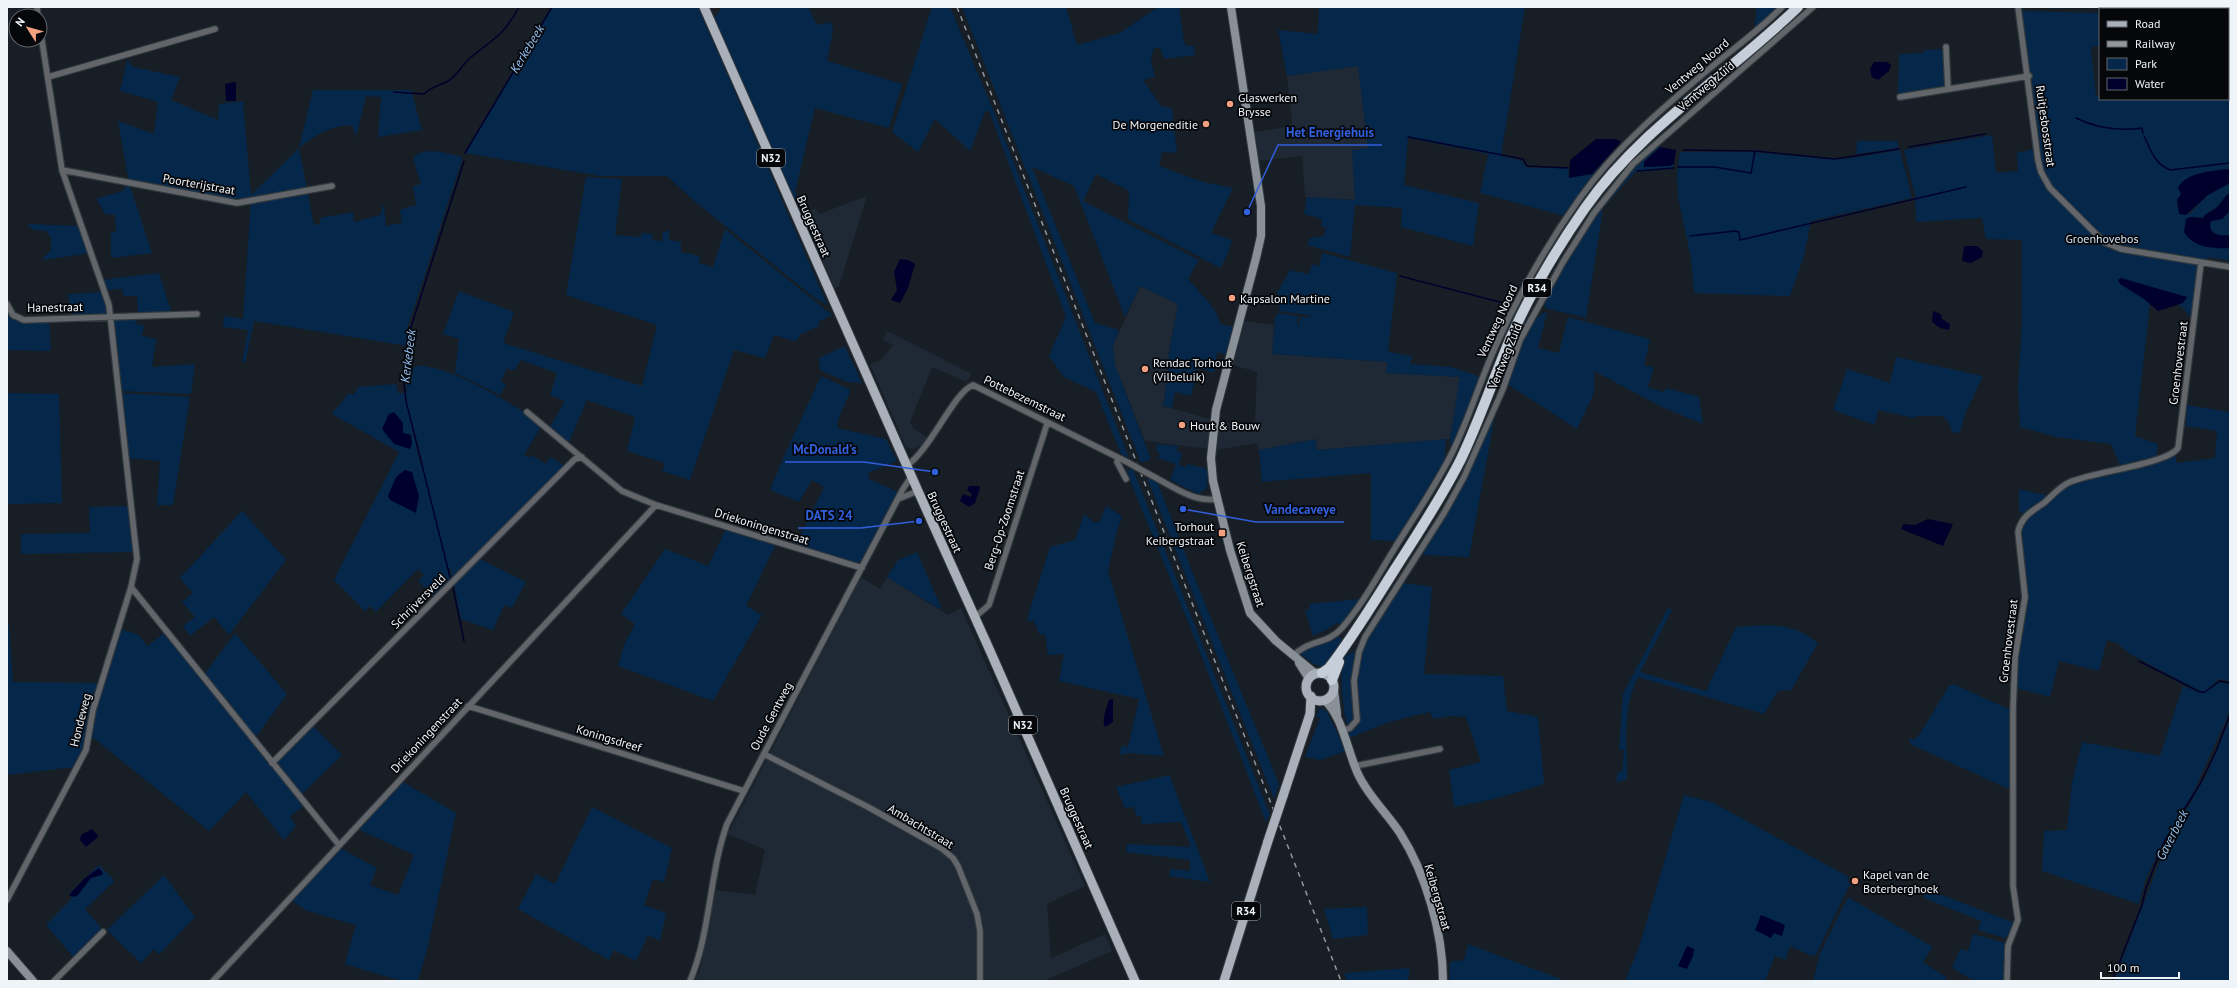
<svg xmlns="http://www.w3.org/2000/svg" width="2237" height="988" viewBox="0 0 2237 988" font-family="'PT Sans',sans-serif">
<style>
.built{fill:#1e2935}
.green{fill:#052749}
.water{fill:#00002c}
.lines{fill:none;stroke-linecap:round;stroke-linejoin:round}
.stream{stroke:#00002c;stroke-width:1.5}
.street-casing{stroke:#31383e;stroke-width:8}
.secondary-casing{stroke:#31383e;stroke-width:10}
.primary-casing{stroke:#31383e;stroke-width:11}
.highway-casing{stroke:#31383e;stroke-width:12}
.street{stroke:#62666a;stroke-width:5.5}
.secondary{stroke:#8a9097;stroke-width:8}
.primary{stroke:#a9b0b9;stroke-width:9}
.highway{stroke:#c5ced9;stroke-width:10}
.rail{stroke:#93989e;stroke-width:1.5;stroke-dasharray:5 5;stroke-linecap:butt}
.street-bridge-casing{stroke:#31383e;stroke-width:8;stroke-linecap:butt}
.primary-bridge-casing{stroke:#31383e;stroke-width:11;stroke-linecap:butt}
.street-bridge{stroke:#62666a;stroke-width:5.5}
.primary-bridge{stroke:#a9b0b9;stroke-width:9}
.poi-dot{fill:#f2a080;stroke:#05070b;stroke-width:1.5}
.labels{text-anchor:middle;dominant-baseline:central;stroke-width:3.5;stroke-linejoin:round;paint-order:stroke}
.shield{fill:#05070b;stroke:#a9adb2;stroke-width:1}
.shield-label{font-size:11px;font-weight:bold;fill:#eff4f9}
.street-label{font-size:12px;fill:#eff4f9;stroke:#05070b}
.poi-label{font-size:12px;fill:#eff4f9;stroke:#05070b;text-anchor:start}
.park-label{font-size:12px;fill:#d2e0f0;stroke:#05070b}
.water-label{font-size:13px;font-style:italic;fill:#98c2f2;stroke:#05070b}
.leader{fill:none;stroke:#325fdb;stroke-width:1.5}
.callout-dot{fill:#325fdb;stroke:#05070b;stroke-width:1.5}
.callout-label{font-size:13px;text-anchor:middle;font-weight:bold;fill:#325fdb;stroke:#05070b;stroke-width:3.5;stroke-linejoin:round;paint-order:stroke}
</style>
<rect width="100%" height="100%" fill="#171e25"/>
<path class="built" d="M1358,65L1368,148L1353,150L1355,200L1305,197L1302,156L1259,161L1254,132L1281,128L1292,124L1287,76Z
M867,196L839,286L834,289L804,213L815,208L819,214Z
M1140,286L1178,304L1168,357L1170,358L1163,406L1210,419L1208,449L1145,441L1115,365L1112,348Z
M1244,321L1274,325L1272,354L1387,362L1386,373L1461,377L1450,439L1317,450L1316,439L1259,450L1257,443L1215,450L1218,421L1235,424L1255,421L1257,372L1233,365Z
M887,331L972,374L966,382L932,367L910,422L913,428L928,438L921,445L912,449L906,447L903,440L870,364L881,360L893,345L883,340Z
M861,577L880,589L887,577L948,615L961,608L1085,886L1047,904L1051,958L1105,934L1112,951L1044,981H695L700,969L716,890L755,895L765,850L728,834Z"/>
<path class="green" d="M552,7H698L827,304L816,299L693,200L667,176H600L465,153Z
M722,7H808L817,25L831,22L833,30L827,61L902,84L889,128L815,108L795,192L804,213L800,214L714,19Z
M932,7H950L994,112L1129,458L1121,454L1096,392L1064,377L1049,356L1066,317L989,111L985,112L970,151L935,119L918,152L892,132Z
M962,7H1066L1077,45L1120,33L1158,7H1179L1184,42L1186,46H1194L1195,55L1164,59L1160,48H1154L1151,60L1155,77L1143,80L1161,106L1172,108L1177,153L1162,152L1159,166L1203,182L1233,188L1211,233L1232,240L1227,256L1220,268L1128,219L1129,191L1096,174L1083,201L1199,260L1188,279C1197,290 1220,311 1220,324L1234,327L1227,355L1217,352L1214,373L1198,367L1191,396L1175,392L1172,408L1163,406L1170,358H1168L1178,304L1140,286L1125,317L1074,186L1032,167L1095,323L1119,330L1113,346L1115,365L1151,459L1141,463Z
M1319,7H1525L1501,156L1522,161L1525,167L1531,168H1568L1569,177L1592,174L1622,143L1594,175L1565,216L1480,193L1488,154L1408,138L1404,185L1479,203L1473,246L1401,227L1402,208L1355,205L1350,257L1307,245L1310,238L1324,236L1326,228L1321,226L1322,219L1304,214L1307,197L1355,200L1352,150L1368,148L1358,66L1287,76L1278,30L1318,34Z
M1757,7H1779L1754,29Z
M2130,7H2230V170L2225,169L2181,194L2177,200L2179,214L2190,213L2208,195L2230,183V193C2224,196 2223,201 2218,206C2213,212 2207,211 2203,218L2190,217L2186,220L2204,246L2230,248V261L2208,257L2207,261L2200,260L2192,319C2178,300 2172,298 2150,304L2135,436L2158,444L2156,457L2120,465L2111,444L2056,437L2020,427L2018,386L2022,323V240L1986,239L1982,218L1916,222L1915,195L1904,150L1992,135L1996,173L2018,171L2017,153L2034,149L2021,11L2100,13V46L2091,47L2096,96H2100V99H2228V9H2130Z
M1945,49L1946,88L1898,96L1899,54L1923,53L1924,50Z
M127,60L133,67L180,77L171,100L218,120L219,104L243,101L251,195L299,148L313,90H411L422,130L378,137L381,97L366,96L356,137L352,125C330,126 317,134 299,148L314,225L320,224V218L353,212L354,222L380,215L384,204L386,226L402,223L400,210L416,205L413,186L421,184L413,159C423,144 447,154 463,157L408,326V346L254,321L245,363L242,362L248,330L223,327L224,316L243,319L251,201L129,183L152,253L111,258V233L116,232L115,215L105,214L97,200L98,198L123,191L129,183L118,121L154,134L158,102L120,91Z
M1857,141H1898V148L1856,154Z
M1658,144L1660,147L1644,162L1670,166L1674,164L1673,169L1635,172L1605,206L1603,204L1630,172Z
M1900,150L1912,198L1811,221L1804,256L1790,296L1694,293L1691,259L1678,196L1677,176L1680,152H1752L1826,159H1846Z
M586,177L622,179L615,235L641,237V233L653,234L652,240L663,241L662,233L669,230V240L681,242V252L700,256L699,263L713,267L725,229L832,315L818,322L819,326L799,335V339L794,341L774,335L765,358L734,350L690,480L662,471L665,463L627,451L635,417L587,400L568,444L550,427L565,401L550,395L557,373L521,360L514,371L507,368L501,382L506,385L500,395L455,373L459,339L443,334L459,291L514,312L503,343L642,386L657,325L566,295Z
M1602,206L1603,208L1586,318L1545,308C1541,297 1593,220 1602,206Z
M2230,211V235L2222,236L2212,232L2209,226L2211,221L2222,219Z
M28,224L80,226L92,253L41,260L51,250V238L46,231L34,230L28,226Z
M1322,253L1397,273L1388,352L1412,356L1410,364L1451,367L1481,377L1451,449L1450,439L1460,377L1386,373L1387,362L1272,354L1275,318L1278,313L1298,316L1297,325H1299L1300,317H1310V315L1279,311L1281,298L1278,297L1277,293L1290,270L1309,274L1312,264L1319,266Z
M159,273L172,314H138L137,296H124L122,289L105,290L101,280Z
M105,292L110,317L72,318L68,294Z
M7,304L19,318L49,319L51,351L7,350Z
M1547,312L1538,348L1559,353L1568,317L1650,339L1644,366L1654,367L1648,387L1663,392L1667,388L1699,397L1703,424L1662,407L1594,371V393L1577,429L1507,384C1513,367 1528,314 1547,312Z
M115,318H137L136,324L144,325L142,336L156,339L152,367L195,364L191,394L123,391L120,388L113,320Z
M845,346L862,383L847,382L820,370L819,358Z
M1896,357L1983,376L1965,414L1960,433L1952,432L1949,423L1943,416H1918L1913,418L1878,410L1875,425L1833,410L1847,369L1890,383Z
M417,366C445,363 520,407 542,425L524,455L530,458L532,455L546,464L550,457L565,466L452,579L450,568L448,569L450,581L435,597L418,581L424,575L418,569L376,612L370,606L365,611L334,580L399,452L332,414L349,393L353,395L359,387L396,384L398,393H404L420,462L423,464L406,400L407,371Z
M821,376L851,390L839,417L837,428L886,439L897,461L868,473L869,479L898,492L861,561L857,563L796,544L824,487L812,480L799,502L770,490L784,456Z
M7,393L59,394L62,503L7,504Z
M120,393L190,397L173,505H157L160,461L127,458Z
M2187,405L2230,412V681L2219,679L2205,691H2200L2130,654L2117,643L2107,640L2099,671L2059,661L2050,697L2016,688L2018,657L2027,609L2026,568L2021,530L2024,521L2070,484L2176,456V463L2215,458L2217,431L2186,426Z
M1495,415L1469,557L1422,555C1450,510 1475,464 1495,415Z
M1316,439L1317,450L1446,439L1444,464L1397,541L1371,540V473L1262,482L1259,450Z
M1157,444L1178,446L1177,452L1182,453L1179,465L1186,467L1187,464L1208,469L1207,488L1199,494L1170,480L1176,464L1158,458L1160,455L1156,450Z
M1133,469L1270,815L1266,822L1191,629L1126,471Z
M1147,478L1157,481L1201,594L1279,784L1274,799Z
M2019,489L2049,496L2024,514L2019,511Z
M129,506L134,552L21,554V534L90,533L89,507Z
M1106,506L1122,516L1117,531L1108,571L1164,756L1129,753L1120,755L1121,746L1128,747L1139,699L1059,681L1064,654L1048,655L1045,634L1040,635L1033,620L1029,622L1027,619L1050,547L1075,540L1084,514L1095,523L1100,521Z
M242,511L286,560L229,635L214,617L190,636L183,626L195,617L182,602L193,593L180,578Z
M726,529L776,544L746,606L762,615L713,701L618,666L624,645L635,624L621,614L665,549L708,566Z
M917,552L940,605L941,610L887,577L898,560Z
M478,558L526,582L512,608L504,605L493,630L461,619L454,584Z
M1403,583L1432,587L1424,674L1503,676L1507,711L1538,717L1544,784L1494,799L1454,807L1449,770L1481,762L1466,717L1452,716L1433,719L1430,712L1389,722L1349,738L1348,732L1355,729L1360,722C1360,710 1356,698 1356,686C1358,645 1382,615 1403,583Z
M1360,599L1341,626L1337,623L1328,629L1313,636L1305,610H1310L1309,604Z
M1668,608L1672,610L1640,672L1706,691L1736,627C1770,625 1790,621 1818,643L1793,687L1791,690L1778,691L1764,714L1638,677C1622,709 1627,745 1627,780L1616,782L1618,772L1622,771L1624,750H1619L1623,694Z
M7,624H9L13,682L98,683L89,712L84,747L75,767L7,775Z
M120,629L137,634L148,646L164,633L304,805L290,817L296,826L284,840L246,792L209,831L91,736L93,719Z
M235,633L287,694L255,738L203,676Z
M1338,636L1345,642L1328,666L1315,665L1300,654C1306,646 1327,643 1338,636Z
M1357,651C1351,674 1349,694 1354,718L1348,726C1343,716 1339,668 1344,659C1347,654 1351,652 1357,651Z
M2220,682L2230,684V709L2226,720L2193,793L2159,851L2145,881L2139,904L2042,871L2044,831L2067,830L2072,782L2082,742L2160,756L2183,686L2202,693Z
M1953,684L2011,710L2009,746L2011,790L1910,744L1909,739H1915L1919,735L1949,686Z
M1320,708L1326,710L1346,751L1320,760L1305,757L1320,718L1316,717Z
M2230,719V981H2114L2166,845L2207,774Z
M312,725L342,755L301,795L274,762Z
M1170,775L1171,779L1210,882L1169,876L1170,869L1190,871V860L1126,852L1127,844L1191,847L1181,822L1142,824L1141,816H1136L1134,807L1125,808L1116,787Z
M403,782L456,813L428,946L418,981H401L345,964L356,925L305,910L291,900L340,848L377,868L370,885L398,895L414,855L358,829Z
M1684,795L1712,802L1849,877L1847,880L1850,884L1816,955L1812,956L1790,946L1786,960L1775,956L1765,981H1625L1639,947Z
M592,807L672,848L664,882L653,879L644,905L666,913L660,941L648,935L636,961L614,950L609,960L518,909L536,874L555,884Z
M99,865L115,881L85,909L103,930L74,958L46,925L72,898L69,894Z
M164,875L195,917L159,955L154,949L141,963L107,930Z
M1926,889L2015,923L2012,931L2005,938L1978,930L1981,921L1924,898Z
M1848,897L1933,947L1923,962L1947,978L1944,981H1813L1820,953Z
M1367,907L1368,935L1333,939L1324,909Z
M1973,934L2005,943V981H1974L1952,968L1960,949L1968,951Z
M1468,944L1566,981H1449L1450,962L1464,960Z
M1410,968L1408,981H1347L1344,973Z"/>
<path class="water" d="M1874,62H1887L1891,65L1889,71L1878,80L1872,77L1870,69Z
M234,82L236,83V101H226L225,84Z
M1596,139H1616L1621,142L1592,174L1569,178L1570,160Z
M1660,147L1676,150L1674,164L1670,166L1644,167V162Z
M2225,169L2230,170V183L2208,195L2186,215L2179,214L2177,200L2181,194L2178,188C2186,172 2210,172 2225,169Z
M2230,193V211L2222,219L2211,221C2207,235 2220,236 2230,235V248C2213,249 2194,248 2184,232L2186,219L2190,217L2203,218C2207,211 2213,212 2218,206C2223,201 2224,196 2230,193Z
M1966,246H1977L1983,251L1982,257L1971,263L1962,261L1964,247Z
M900,259L908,260L915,264L908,288L900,303L891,300L897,290L894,272Z
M2121,278L2187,297L2183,303L2158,311L2144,299L2120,284L2118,280Z
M1933,311L1941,314L1942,319L1950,324L1949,330L1940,328L1932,322Z
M394,412L403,423V433L411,435L412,443L410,449L394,444L382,429L389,414Z
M405,470L412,472L419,496L416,513L390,500L388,496L396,477Z
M969,486H979L980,488L975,503L969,507L960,501L963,494L971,497L972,494L967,490Z
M1928,519L1953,524L1943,546L1901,529L1903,524L1915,525Z
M1113,699V722L1105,727C1101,721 1107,707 1109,700Z
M92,829L97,834L98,837L86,847L80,840L81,835Z
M99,868L103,873L102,875L91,878L78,895L74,897L69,895L85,878Z
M1761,915L1785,925L1782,936L1774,933L1771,938L1755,930Z
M1687,946L1694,949L1693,956L1687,969L1678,966Z"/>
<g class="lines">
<path class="stream" d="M394,92L424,94C432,86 439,86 448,81C457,76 462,65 470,58C491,41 506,33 519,7
M2076,118C2096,128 2120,131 2142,128L2143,133
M2144,136C2151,151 2154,163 2170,170L2230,163
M1408,137L1523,159L1527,166L1568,168
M1909,147L1985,134
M1683,150L1755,151L1835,159L1899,149
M465,153L552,7
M1678,167H1715L1751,173L1755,151
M1637,171L1674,168
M1690,236L1735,231L1739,232L1740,240L1966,187
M1400,276L1507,304
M450,577L406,401L404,383L409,359L411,327L464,161
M453,587L464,641
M2139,661L2200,692H2205L2220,681L2230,683
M2112,981L2142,905L2146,888L2164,842L2200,784L2217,749L2230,714"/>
<defs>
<path id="street" d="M37,7L38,16
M2018,7L2038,160L2041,172L2050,188L2104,242L2121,249L2230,267
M1946,47L1948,89
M48,77L215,29
M1900,97L2029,76
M62,170L237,203L332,186
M7,304L13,315L24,320L197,314
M527,412L622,491L656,505
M1119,458L1117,462L1126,479
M906,466C930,451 954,392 973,385L1129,463
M1145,472C1166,482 1192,503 1216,499
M898,499L918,491
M131,587L339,845
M975,617L989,605L1047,424
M1293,656C1309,639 1327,645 1342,628C1362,605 1377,577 1393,551C1413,518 1436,486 1453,451C1470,416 1481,378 1497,343C1520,292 1547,244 1580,198C1617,146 1666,105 1715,64C1738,45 1762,28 1782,7
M468,706L744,791
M1342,731L1350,728L1357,720L1354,681L1359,652L1365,637L1444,513L1464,477L1503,389L1520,340L1563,262L1594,213L1633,164L1649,150L1813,7
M764,754L868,807L941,848L953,858L958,866L977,914L980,931V981
M272,763L575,459L582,457
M1355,766L1440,749
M7,900L86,750L93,710L131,587L137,559L109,305L62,170L40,28
M54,981L103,932
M213,981L656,505L862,568
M690,981C711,931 709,874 727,824L903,489L911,477
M2007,981L2008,946L2018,920L2013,886V710L2015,658L2025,597L2018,532C2021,517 2032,511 2044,503C2052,496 2060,486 2070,482C2092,472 2167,464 2178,448L2201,263"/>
<path id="secondary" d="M1231,7L1261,206V236L1256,258L1216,410L1211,458L1213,481L1230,550L1250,613L1276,641L1316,674
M1299,663L1309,679
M1334,690L1337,714
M1324,700C1342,714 1348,753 1358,774C1368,796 1387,813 1400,833C1426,874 1443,933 1443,981
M7,951L33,981"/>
<path id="primary" d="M704,7L918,491L991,653L1135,981
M1306 687a14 14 0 1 1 28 0a14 14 0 1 1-28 0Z
M1283,796L1310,714L1311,696
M1224,981L1268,841"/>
<path id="highway" d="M1322,673L1329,668C1353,637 1374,602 1395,569C1418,533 1442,497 1461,459C1480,419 1494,377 1511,337C1531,292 1557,248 1585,208C1642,127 1728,75 1798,7
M1332,680L1339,662"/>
</defs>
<use href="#street" class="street-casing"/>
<use href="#secondary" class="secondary-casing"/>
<use href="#primary" class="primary-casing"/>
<use href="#highway" class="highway-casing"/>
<use href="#street" class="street"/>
<use href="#secondary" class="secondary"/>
<use href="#primary" class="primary"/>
<use href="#highway" class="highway"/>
<path class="rail" d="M957,7L1341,981"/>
<defs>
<path id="street-bridge" d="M1129,463L1145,472"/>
<path id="primary-bridge" d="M1268,841L1283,796"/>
</defs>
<use href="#street-bridge" class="street-bridge-casing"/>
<use href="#primary-bridge" class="primary-bridge-casing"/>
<use href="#street-bridge" class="street-bridge"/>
<use href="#primary-bridge" class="primary-bridge"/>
</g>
<g class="poi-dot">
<circle cx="1230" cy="104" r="4"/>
<circle cx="1206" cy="124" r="4"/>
<circle cx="1232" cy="298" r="4"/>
<circle cx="1145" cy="369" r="4"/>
<circle cx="1182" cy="425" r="4"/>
<rect x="1218" y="529" width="8" height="8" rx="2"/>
<circle cx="1855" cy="881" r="4"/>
</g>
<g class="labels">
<g class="shield">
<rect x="757" y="149" width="28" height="18" rx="3"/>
<rect x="1523" y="279" width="28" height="18" rx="3"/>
<rect x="1009" y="716" width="28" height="18" rx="3"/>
<rect x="1232" y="902" width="28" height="18" rx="3"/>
</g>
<g class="shield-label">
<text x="771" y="158">N32</text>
<text x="1537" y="288">R34</text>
<text x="1023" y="725">N32</text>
<text x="1246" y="911">R34</text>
</g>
<g class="street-label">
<text transform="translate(1697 66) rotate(-40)">Ventweg Noord</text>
<text transform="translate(1706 86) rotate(-40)">Ventweg Zuid</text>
<text transform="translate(2046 126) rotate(82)">Ruitjesbosstraat</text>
<text transform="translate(199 184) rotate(10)">Poorterijstraat</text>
<text transform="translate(814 226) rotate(66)">Bruggestraat</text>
<text transform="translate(55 307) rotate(-1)">Hanestraat</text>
<text transform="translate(1497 321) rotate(-65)">Ventweg Noord</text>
<text transform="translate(1505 356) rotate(-68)">Ventweg Zuid</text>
<text transform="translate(2178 363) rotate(-83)">Groenhovestraat</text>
<text transform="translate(1025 398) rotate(26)">Pottebezemstraat</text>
<text transform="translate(1004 520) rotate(-72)">Berg-Op-Zoomstraat</text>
<text transform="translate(945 522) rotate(65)">Bruggestraat</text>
<text transform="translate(762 526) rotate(17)">Driekoningenstraat</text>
<text transform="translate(1251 574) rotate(72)">Keibergstraat</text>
<text transform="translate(418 601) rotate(-45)">Schrijversveld</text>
<text transform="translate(2008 641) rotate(-83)">Groenhovestraat</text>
<text transform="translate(771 716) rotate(-62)">Oude Gentweg</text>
<text transform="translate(80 720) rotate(-76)">Hondeweg</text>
<text transform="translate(426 735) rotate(-47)">Driekoningenstraat</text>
<text transform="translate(609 738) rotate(17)">Koningsdreef</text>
<text transform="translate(1077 818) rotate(66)">Bruggestraat</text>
<text transform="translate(921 826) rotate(31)">Ambachtstraat</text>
<text transform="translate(1438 897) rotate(74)">Keibergstraat</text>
</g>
<g class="poi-label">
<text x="1238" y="97">Glaswerken<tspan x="1238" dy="14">Brysse</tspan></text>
<text x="1198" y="124" text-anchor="end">De Morgeneditie</text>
<text x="1240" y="298">Kapsalon Martine</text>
<text x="1153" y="362">Rendac Torhout<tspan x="1153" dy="14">(Vilbeluik)</tspan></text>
<text x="1190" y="425">Hout &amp; Bouw</text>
<text x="1214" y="526" text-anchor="end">Torhout<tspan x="1214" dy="14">Keibergstraat</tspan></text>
<text x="1863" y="874">Kapel van de<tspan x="1863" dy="14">Boterberghoek</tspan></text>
</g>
<g class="park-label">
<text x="2102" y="238">Groenhovebos</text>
</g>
<g class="water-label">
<text transform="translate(527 49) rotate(-59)">Kerkebeek</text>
<text transform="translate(408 356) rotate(-83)">Kerkebeek</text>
<text transform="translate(2172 835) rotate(-63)">Gaverbeek</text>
</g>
</g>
<path class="leader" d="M1247 212L1278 145H1382M935 472L864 462H785M1183 509L1256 522H1344M919 521L861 528H798"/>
<g class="callout-dot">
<circle cx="1247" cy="212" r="4"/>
<circle cx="935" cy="472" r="4"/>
<circle cx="1183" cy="509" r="4"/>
<circle cx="919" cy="521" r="4"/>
</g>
<g class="callout-label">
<text x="1330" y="137">Het Energiehuis</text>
<text x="825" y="454">McDonald's</text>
<text x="1300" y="514">Vandecaveye</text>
<text x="829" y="520">DATS 24</text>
</g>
<rect width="2237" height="988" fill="none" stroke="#eff4f9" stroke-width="16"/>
<rect x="2099" y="8" width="130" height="92" fill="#05070b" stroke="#63666a"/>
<rect x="2107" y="21" width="20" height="6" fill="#a9b0b9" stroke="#63666a"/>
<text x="2135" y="28" font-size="12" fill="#eff4f9">Road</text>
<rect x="2107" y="41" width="20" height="6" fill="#93989e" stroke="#63666a"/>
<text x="2135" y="48" font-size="12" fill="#eff4f9">Railway</text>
<rect x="2107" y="58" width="20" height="12" fill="#052749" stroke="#63666a"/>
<text x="2135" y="68" font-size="12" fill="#eff4f9">Park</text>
<rect x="2107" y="78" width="20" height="12" fill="#00002c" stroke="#63666a"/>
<text x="2135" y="88" font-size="12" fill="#eff4f9">Water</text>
<g transform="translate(28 28) rotate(307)"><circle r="19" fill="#05070b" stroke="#63666a"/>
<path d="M0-3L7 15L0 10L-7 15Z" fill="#f2a080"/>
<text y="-6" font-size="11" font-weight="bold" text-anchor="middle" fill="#eff4f9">N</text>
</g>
<path d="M2101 972v6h78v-6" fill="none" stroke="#eff4f9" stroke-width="2"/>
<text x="2107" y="972" font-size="12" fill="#eff4f9" stroke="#05070b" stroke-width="3" paint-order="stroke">100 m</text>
</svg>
